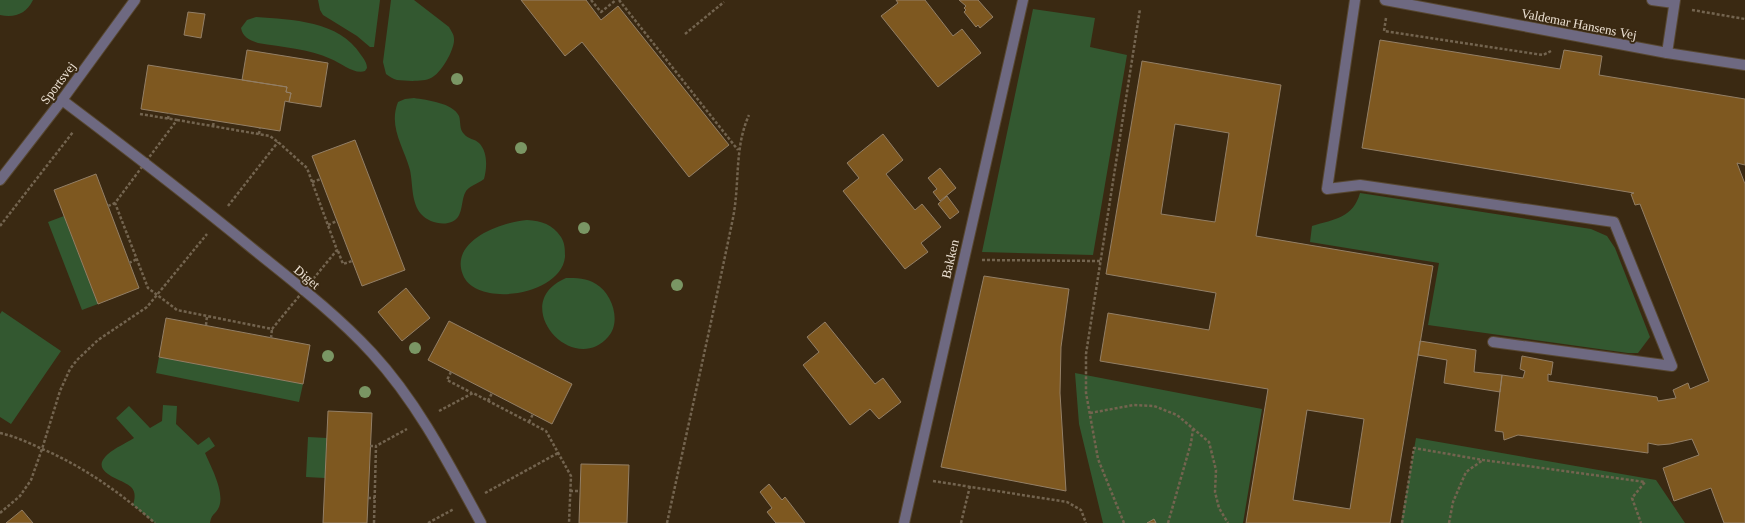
<svg xmlns="http://www.w3.org/2000/svg" width="1745" height="523" viewBox="0 0 1745 523" font-family="'Times New Roman',serif">
<style>
.green{fill:#335830}
.building{fill:#7e5820;stroke:#937f66;fill-rule:evenodd}
.lines{fill:none;stroke-linecap:round;stroke-linejoin:round}
.service-casing{stroke:#574731;stroke-width:12}
.minor-casing{stroke:#574731;stroke-width:12}
.tertiary-casing{stroke:#574731;stroke-width:12}
.path{stroke:#73644f;stroke-width:2.5;stroke-dasharray:3 2;stroke-linecap:butt}
.service{stroke:#6e6981;stroke-width:10}
.minor{stroke:#6e6981;stroke-width:10}
.tertiary{stroke:#6e6981;stroke-width:10}
.tree{fill:#7a9664}
.labels{text-anchor:middle;dominant-baseline:central;stroke-width:4;stroke-linejoin:round;paint-order:stroke}
.street-label{font-size:13px;fill:#eee3d5;stroke:#3a2912}
</style>
<rect width="100%" height="100%" fill="#3a2912"/>
<path class="green" d="M0,0H33C26,14 15,18 0,15Z
M318,0H380L374,47H370L357,36L323,15L320,10Z
M391,0H414L449,27C451,31 454,34 454,39C455,49 441,74 431,78C423,82 406,81 397,80C393,79 389,76 386,74L383,62Z
M1033,9L1095,18L1090,47L1127,55L1093,255L982,252Z
M256,17C292,20 339,20 361,55C364,59 367,63 367,68L365,71C355,75 341,63 331,59C309,49 282,47 258,43C250,40 243,38 241,28L247,20Z
M414,98C427,100 453,103 459,116C461,122 459,129 464,134C468,139 475,139 479,143C488,152 487,168 484,179C478,184 468,186 465,193C460,204 464,220 448,223C439,225 427,221 421,214C411,202 413,184 410,170C404,147 388,127 398,102L405,99Z
M1360,193L1591,229L1607,236L1615,248L1650,337L1638,353H1628L1428,325L1439,263L1310,242L1312,226C1335,219 1353,218 1360,193Z
M64,216L98,304L82,310L48,222Z
M527,220C542,221 552,224 561,237C565,243 565,250 565,257C561,296 476,308 463,275C449,241 501,222 527,220Z
M566,278C576,278 587,278 596,284C612,293 622,322 608,337C572,378 507,303 566,278Z
M2,311L61,351L11,424L0,417V314Z
M159,357L303,384L299,402L156,373Z
M1075,373L1262,409L1243,523H1103L1079,424Z
M163,405L177,406L176,424L198,445L209,437L215,446L205,453C211,467 225,492 219,507C216,514 211,514 210,523H155L133,505C135,498 136,492 131,487C124,479 87,473 108,454C115,448 126,443 134,438L116,418L129,406L150,428L162,421Z
M308,437L327,438L325,478L306,477Z
M1416,438L1656,480L1685,523H1401Z"/>
<path class="building" d="M521,0H586L601,20L618,6L729,145L689,177L582,42L565,56Z
M896,0H925L953,36L962,29L981,53L938,87L881,16L898,3Z
M959,0H978L993,17L980,28L978,25L976,27L964,12L966,10L964,8L966,6Z
M188,12L205,14L201,38L184,35Z
M1380,40L1560,69L1564,50L1602,56L1599,75L1745,99V165L1737,163L1745,184V523H1724L1711,488L1674,501L1663,468L1699,455L1692,439L1670,444L1658,445L1648,443V453L1518,435L1504,440L1503,432L1495,431L1502,375L1523,378L1525,371L1520,369L1522,356L1553,362L1551,375L1548,374V381L1657,397L1658,401L1676,398L1673,390L1688,383L1690,389L1709,381L1640,204L1635,205L1631,194L1634,193L1362,148Z
M247,50L328,63L321,107L289,102L291,93L286,92L287,87L242,80Z
M1142,61L1281,85L1256,236L1433,266L1390,523H1246L1268,389L1100,361L1108,313L1209,330L1216,293L1106,274ZM1175,124L1229,133L1215,222L1161,214ZM1307,410L1364,419L1350,509L1293,500Z
M148,65L287,87L286,92L291,93L289,102L285,101L280,131L141,109Z
M883,134L903,160L886,174L915,210L922,204L941,227L921,243L928,252L905,269L843,191L859,178L847,163Z
M355,140L405,270L362,286L312,156Z
M940,168L956,188L940,201L933,192L937,189L928,178Z
M96,174L139,288L98,304L54,190Z
M947,196L959,212L950,219L938,204Z
M984,276L1069,289L1061,347L1060,393L1066,491L941,467Z
M406,288L430,318L402,341L378,312Z
M166,318L310,345L303,384L159,357Z
M449,321L572,384L552,424L428,360Z
M825,322L875,384L883,378L901,402L879,419L870,409L850,425L803,365L819,352L807,337Z
M1420,341L1476,350L1474,372L1502,375L1500,392L1444,383L1447,360L1418,355Z
M328,411L372,413L367,523H323Z
M581,464L629,465L627,523H579Z
M769,484L782,500L785,497L805,523H776L767,512L772,508L760,492Z
M22,510L33,523H6Z
M1154,519L1156,523H1147Z"/>
<g class="lines">
<defs>
<path id="service" d="M1355,0L1327,189L1360,185L1614,222L1672,366L1493,342
M1385,0L1667,53L1675,0
M1652,0L1674,3"/>
<path id="minor" d="M1667,53L1745,65
M62,100C127,149 191,198 253,249C294,282 336,314 372,353C418,403 449,464 481,523
M904,523L1023,0"/>
<path id="tertiary" d="M0,180L62,100L135,0"/>
</defs>
<use href="#service" class="service-casing"/>
<use href="#minor" class="minor-casing"/>
<use href="#tertiary" class="tertiary-casing"/>
<path class="path" d="M591,0L601,12L616,0
M619,0L738,150
M1692,10L1745,19
M1386,18L1384,31L1543,55L1551,51
M685,34L724,2
M140,114L177,120
M168,119L169,113
M177,120L270,136L278,142L307,168L337,250L272,329L177,310L148,288L115,203Z
M213,126L214,121
M259,134L260,128
M312,182L321,179
M108,206L115,203
M228,206L278,142
M328,225L337,221
M0,226L73,132
M338,251L343,264L352,261
M982,260L1100,261
M129,263L137,259
M206,325L207,316
M271,338L272,329
M451,372L447,380L472,393
M488,401L492,393
M439,411L473,393L546,431L571,476L569,523
M1090,413L1134,405L1154,406L1177,415L1209,442L1216,470L1215,492L1219,508L1228,523
M529,422L533,414
M0,433C14,436 27,442 40,448C83,466 119,492 155,523
M370,446H376
M933,481L1067,502L1081,510L1086,523
M570,491H580
M485,493L558,453
M368,498H375
M0,513L20,496L31,480L42,449L60,391L70,369L77,360L98,340L147,307L207,234
M374,523L376,446L407,429
M428,523L454,509
M667,523C689,422 712,320 733,218C740,183 734,148 749,115
M961,523L970,486
M1124,523L1098,459L1086,393V354L1140,9
M1168,523L1191,443L1193,429
M1402,523L1414,448L1483,460L1645,482L1632,498L1641,523
M1449,523L1453,502L1466,472L1483,460"/>
<use href="#service" class="service"/>
<use href="#minor" class="minor"/>
<use href="#tertiary" class="tertiary"/>
</g>
<g class="tree">
<circle cx="457" cy="79" r="6"/>
<circle cx="521" cy="148" r="6"/>
<circle cx="584" cy="228" r="6"/>
<circle cx="677" cy="285" r="6"/>
<circle cx="415" cy="348" r="6"/>
<circle cx="328" cy="356" r="6"/>
<circle cx="365" cy="392" r="6"/>
</g>
<g class="labels">
<g class="street-label">
<text transform="translate(1579 24) rotate(11)">Valdemar Hansens Vej</text>
<text transform="translate(58 83) rotate(-53)">Sportsvej</text>
<text transform="translate(950 259) rotate(-77)">Bakken</text>
<text transform="translate(307 277) rotate(40)">Diget</text>
</g>
</g>
</svg>
